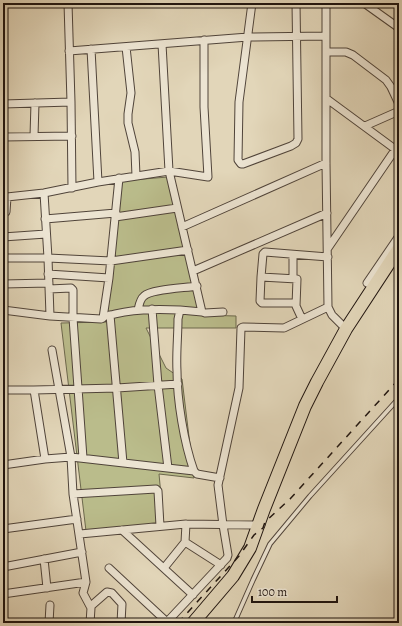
<svg xmlns="http://www.w3.org/2000/svg" width="402" height="626" viewBox="0 0 402 626" font-family="Alegreya,serif">
<style>
.green{fill:#babc8b;stroke:#6c684d}
.lines{fill:none;stroke-linecap:round;stroke-linejoin:round}
.lane-casing{stroke:#50443a;stroke-width:5.5}
.street-casing{stroke:#50443a;stroke-width:9}
.highway-casing{stroke:#1f140f;stroke-width:14}
.lane{stroke:#ece4d2;stroke-width:3.5}
.street{stroke:#ece4d2;stroke-width:7}
.highway{stroke:#e2d6b9;stroke-width:12}
.rail{stroke:#1f140f;stroke-width:1.5;stroke-dasharray:7 7;stroke-linecap:butt}
</style>
<rect width="100%" height="100%" fill="#e2d6b9"/>
<filter id="stains"><feTurbulence type="fractalNoise" baseFrequency=".005" numOctaves="4"/><feColorMatrix values="0 0 0 0 .2 0 0 0 0 .09 0 0 0 0 .02 0 0 0 .5 -.17"/></filter>
<radialGradient id="worn" r=".72"><stop offset=".6" stop-color="#630" stop-opacity="0"/><stop offset="1" stop-color="#630" stop-opacity=".3"/></radialGradient>
<path class="green" d="M168,177L191,271L199,315L236,316V328H146L166,368L182,379L194,478L159,474L164,527L86,531L61,323L106,322L119,181Z"/>
<g class="lines">
<defs>
<path id="lane" d="M234,623L253,580L270,544L310,496L399,398"/>
<path id="street" d="M68,3L71,102L72,188
M252,3L239,102L238,160L241,164H243L291,146L296,143L298,139L296,3
M326,3V163L328,307L332,315L346,329
M364,3L399,28
M162,44L169,171L202,312L205,313L223,312
M126,47L131,93L128,114V123L135,152L136,176
M91,49L98,182
M69,51L248,37L326,36
M326,52H346L353,55L386,80L391,87L399,104
M327,99L399,152
M3,104L71,102
M365,126L399,111
M34,136L35,103
M3,137L72,136
M44,193L48,258L50,316
M3,213L6,212L7,197L44,193L98,182L169,171L208,177L204,107V40
M115,217L177,208
M45,219L116,213
M182,227L326,163
M3,237L46,234
M328,248L399,144
M3,258H48L111,261L188,250
M193,271L327,213
M48,274L109,278
M261,277L263,254L265,252L328,257
M293,278V255
M367,283L399,236
M3,284L49,283
M49,289L71,288L73,290V318L83,458
M296,303H262L260,301L261,277L297,279L296,306L302,319
M152,309L158,385L168,468
M3,310L50,316L101,319L103,318L109,278L119,178
M138,310C139,305 140,299 144,296C151,289 186,288 197,286
M202,312L180,310L178,319C178,336 176,354 177,371C177,400 184,443 194,471L197,474L220,478
M110,315L123,463
M107,316C131,309 155,309 180,310
M52,350L71,457L73,494L86,582L83,593L91,608L90,623
M3,390H34L45,459
M34,390L117,388L178,384
M3,465L45,459L71,457L194,471
M73,494L156,489L158,491L160,526
M3,529L77,519
M122,530L193,595
M80,534L186,524L261,525
M185,542L221,565
M44,559L47,588
M3,567L82,552
M109,568L167,622
M164,568L185,542L186,524
M3,594L86,582
M91,606L107,592L112,593L122,604L121,623
M49,623L50,605
M166,623L227,558L228,555L223,525L218,485L239,388L241,328L243,327L284,328L328,307"/>
<path id="highway" d="M193,623L233,576L250,548L264,509L305,406L317,382L346,329L399,248"/>
</defs>
<use href="#lane" class="lane-casing"/>
<use href="#street" class="street-casing"/>
<use href="#highway" class="highway-casing"/>
<use href="#lane" class="lane"/>
<use href="#street" class="street"/>
<use href="#highway" class="highway"/>
<path class="rail" d="M178,623L239,556L254,535L263,528L265,522L290,499L399,379"/>
</g>
<rect width="402" height="626" fill="none" stroke="#e2d6b9" stroke-width="16"/>
<rect x="4" y="4" width="394" height="618" fill="none" stroke="#1f140f" stroke-width="2"/>
<rect x="8" y="8" width="386" height="610" fill="none" stroke="#1f140f"/>
<path d="M252 596v6h85v-6" fill="none" stroke="#1f140f" stroke-width="2"/>
<text x="258" y="596" font-size="12" fill="#1f140f" stroke="#ece4d2" stroke-width="3" paint-order="stroke">100 m</text>
<rect width="100%" height="100%" filter="url(#stains)"/>
<rect width="100%" height="100%" fill="url(#worn)"/>
</svg>
